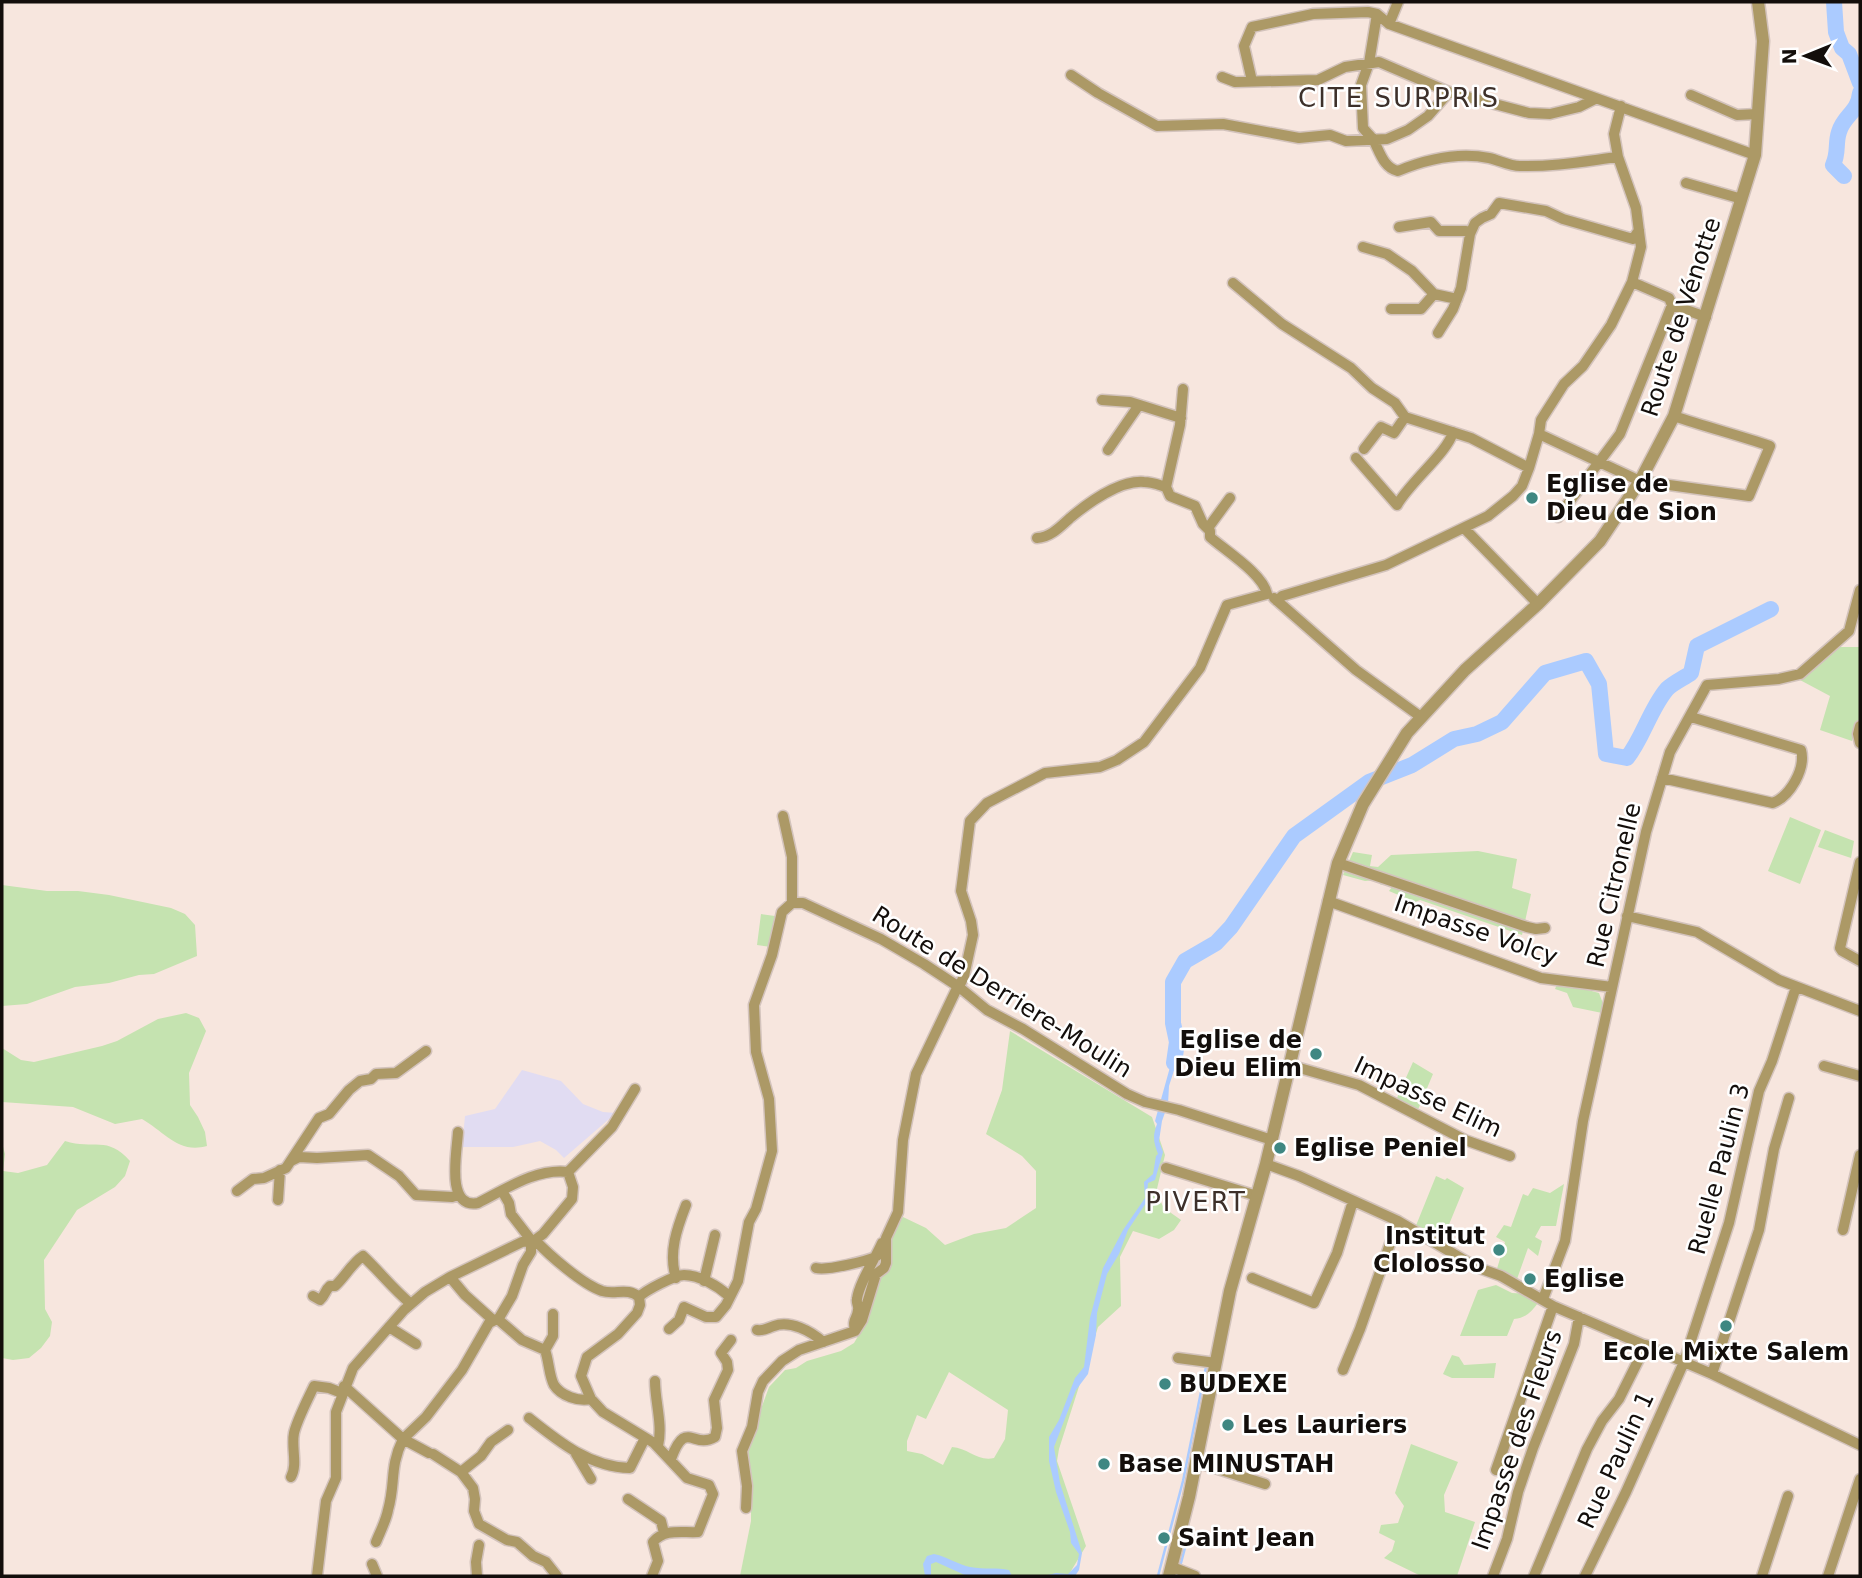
<svg xmlns="http://www.w3.org/2000/svg" width="1862" height="1578" viewBox="0 0 1862 1578" font-family="'DejaVu Sans',sans-serif">
<style>
.commercial{fill:#e1dcf2}
.green{fill:#c5e3b0;fill-rule:evenodd}
.water{fill:#abcbff}
.lines{fill:none;stroke-linecap:round;stroke-linejoin:round}
.stream{stroke:#abcbff;stroke-width:2.5}
.river{stroke:#abcbff;stroke-width:16}
.minor-casing{stroke:#d3c3bc;stroke-width:13}
.tertiary-casing{stroke:#d3c3bc;stroke-width:15}
.minor{stroke:#ac9966;stroke-width:10}
.tertiary{stroke:#ac9966;stroke-width:12}
.poi-dot{fill:#3f8782;stroke:#fff;stroke-width:2.5}
.labels{text-anchor:middle;dominant-baseline:central;stroke-width:5;stroke-linejoin:round;paint-order:stroke}
.street-label{font-size:24px;fill:#130e0b;stroke:#fff}
.poi-label{font-size:24px;font-weight:bold;fill:#130e0b;stroke:#fff;text-anchor:start}
.neighbourhood-label{font-size:26px;letter-spacing:2px;fill:#3d302a;stroke:#fff}
</style>
<rect width="100%" height="100%" fill="#f7e6de"/>
<path class="commercial" d="M522,1070L561,1081L583,1104L603,1112L616,1113L564,1158L556,1150L540,1141L513,1147H462L465,1116L495,1109Z"/>
<path class="green" d="M1839,647H1860V716L1852,741L1820,730L1830,696L1800,680Z
M1790,817L1821,830L1800,884L1768,871Z
M1825,830L1854,841L1851,858L1818,847Z
M1478,851L1517,859L1512,888L1531,894L1522,935L1420,900L1415,902L1389,891L1395,883L1390,880L1381,885L1377,880L1365,881L1343,875L1353,852L1372,855L1370,866L1378,867L1391,855Z
M2,885L47,891H78L109,895L171,908L185,914L195,925L197,956L154,974L139,975L109,983L75,987L27,1004L2,1006Z
M761,914L775,916L771,947L757,945Z
M1558,982L1599,993L1607,1014L1573,1007L1567,993L1555,989Z
M186,1013L199,1018L206,1031L189,1073L190,1105L198,1117L205,1132L207,1146C178,1154 165,1132 142,1119L115,1124L73,1107L2,1102V1048L21,1060L34,1062L102,1046L117,1041L158,1019Z
M1010,1031L1152,1117L1165,1155L1156,1193L1164,1208L1181,1220L1174,1230L1159,1239L1133,1231L1120,1257L1121,1306L1098,1327L1059,1449L1057,1461L1086,1546L1068,1576H740L751,1521V1497L745,1453L769,1387L785,1370L796,1368L807,1361L841,1351L854,1343L867,1321L877,1282L883,1276L889,1260V1238L903,1217L926,1228L945,1245L974,1234L1006,1228L1036,1208V1171L1022,1156L986,1134L1002,1090ZM949,1372L1008,1410L1005,1439L994,1458C978,1462 968,1448 952,1447L943,1465L922,1454L907,1451V1441L917,1415L926,1419Z
M1413,1062L1433,1074L1417,1112L1397,1098Z
M65,1141C94,1150 107,1135 130,1161L125,1176L115,1187L77,1210L44,1260L45,1309L52,1322L50,1336L41,1348L29,1358L13,1360L2,1358V1143L5,1154L3,1171L18,1173L47,1165Z
M1436,1176L1445,1180L1447,1178L1464,1188L1441,1244L1415,1228Z
M1564,1184L1556,1226H1541L1535,1237L1542,1241L1538,1256L1528,1248L1517,1279L1496,1272L1505,1242L1496,1237L1504,1225L1511,1227L1523,1194L1528,1196L1533,1188L1550,1193Z
M1496,1285L1512,1293L1529,1294L1538,1303C1531,1312 1526,1318 1514,1319L1507,1336H1460L1478,1290Z
M1452,1355L1459,1357L1464,1365L1496,1363L1494,1378H1452L1443,1374Z
M1411,1444L1458,1462L1444,1495L1445,1512L1475,1522L1457,1576H1421L1384,1558L1392,1551L1395,1541L1379,1533L1381,1525L1398,1523L1404,1506L1395,1493Z"/>
<path class="water" d="M1177,1042L1179,1045L1177,1061L1169,1086L1168,1104L1162,1121L1159,1141L1163,1152L1155,1180L1148,1183L1146,1203L1128,1230L1119,1254L1107,1274L1097,1313L1096,1335L1088,1374L1076,1390L1054,1447L1060,1483L1082,1553L1079,1570L1075,1576H1044L1056,1573L1068,1574L1077,1565L1079,1554L1071,1543L1070,1532L1056,1492L1049,1461V1437L1059,1420L1075,1378L1084,1367L1090,1318L1103,1268L1123,1230L1145,1198L1144,1182L1153,1174L1156,1156L1158,1154C1154,1143 1152,1137 1157,1124L1155,1121Z
M934,1554C948,1557 959,1565 970,1567C985,1570 997,1567 1009,1570L1012,1576H967L936,1562L931,1564V1576H925L923,1564L927,1556Z"/>
<g class="lines">
<path class="stream" d="M1181,1563L1186,1544
M1158,1576L1183,1481L1206,1367
M1177,1576V1575"/>
<path class="river" d="M1834,2L1836,32L1842,48L1849,54L1860,83
M1844,176L1833,165C1839,152 1835,144 1839,132C1844,115 1858,113 1860,93
M1174,1063L1177,1042L1173,1023V982L1185,961L1216,943L1231,927L1294,836L1369,782L1412,765L1454,739L1477,734L1502,722L1545,673L1586,661L1599,684L1606,754L1627,758C1643,738 1650,709 1667,689C1673,683 1684,678 1691,673L1697,646L1771,609"/>
<defs>
<path id="minor" d="M1377,14L1369,63L1361,85L1363,128C1366,132 1372,137 1374,141C1380,153 1384,168 1398,171C1427,159 1458,152 1489,158C1499,160 1509,166 1520,166C1553,167 1586,161 1618,157
M1389,24L1398,2
M1071,75L1098,93L1157,126L1223,124L1299,138L1330,135L1346,141L1387,139L1408,130L1428,116L1449,92
M1222,77L1235,82L1318,80L1345,67L1379,62L1449,92L1529,113L1550,114L1579,107L1595,99
M1252,81L1244,46L1252,27L1313,14L1368,12L1377,14L1389,24L1755,155
M1691,95L1737,115L1758,114
M1621,106L1614,134L1618,157L1636,208L1641,247L1632,282
M1686,183L1742,199
M1399,227L1431,222L1439,231H1466L1470,234
M1363,247L1387,254L1412,271L1434,294L1457,299
M1233,283L1282,324L1351,368L1372,388L1395,403L1405,417L1471,438L1529,468
M1391,309H1421L1434,294
M1438,333L1453,309L1461,288L1470,234L1475,223L1482,218L1491,214L1499,203L1546,211L1563,219L1633,239L1639,230
M1102,400L1130,402L1181,418
M1539,434L1640,481L1749,496L1770,446C1738,435 1706,427 1674,416
M1364,449L1381,427L1394,433L1405,417
M1108,450L1139,405
M1356,458L1397,505C1410,482 1448,452 1453,432
M1166,487L1180,425L1183,389
M1558,517L1620,434L1672,305
M1208,528L1230,498
M1464,528L1538,604
M1037,538C1051,537 1060,527 1070,518C1088,503 1120,480 1144,482C1152,482 1159,485 1166,487L1170,496L1195,506L1203,524L1210,531V537C1226,551 1263,574 1267,594
M1274,598L1356,670L1421,717
M1277,601L1282,596L1386,565L1488,516L1513,496L1522,486L1529,468L1539,434L1541,420L1564,384L1583,366L1611,325L1632,282L1669,298L1672,305L1706,317
M1860,726L1858,734L1860,743
M1662,778L1773,803C1790,796 1806,769 1801,750L1691,717
M783,816L792,857V903
M1860,862L1840,948L1842,951L1860,961
M1338,863L1527,927L1536,929L1545,928
M1328,901L1541,978L1612,987
M1627,916L1697,932L1779,980L1860,1011
M959,987L964,976L973,935L971,921L961,891L970,821L987,803L1045,773L1100,767L1117,760L1144,742L1200,668L1227,605L1267,594
M1289,1065L1359,1085L1465,1140L1510,1156
M1824,1066L1860,1076
M458,1132C457,1152 445,1209 478,1203C506,1189 536,1168 568,1172
M291,1161L299,1157L317,1158L368,1155L399,1176L416,1195L452,1197L458,1195
M1266,1164L1299,1176L1398,1221L1476,1267L1501,1276L1553,1306L1712,1374L1860,1445
M1166,1168L1257,1196
M568,1172L612,1127L635,1089
M237,1191L253,1179L264,1178L286,1168L319,1118L329,1114L349,1090L360,1081L371,1079L376,1074L396,1073L426,1051
M278,1200L280,1170
M1843,1230L1860,1155
M535,1240C549,1255 582,1284 602,1291C615,1295 628,1287 639,1297
M816,1268C826,1271 868,1261 877,1256
M450,1277L465,1295L493,1320
M676,1278C668,1253 677,1228 686,1205
M1252,1278L1314,1303L1337,1253L1353,1201
M704,1281L715,1235
M313,1296L320,1300C325,1296 325,1290 330,1286H335C345,1277 352,1263 363,1256C380,1272 393,1289 411,1304
M639,1297L640,1305L637,1313L618,1334L587,1357L581,1376L591,1399L603,1412L654,1443L687,1478L709,1485L713,1494L698,1532C682,1533 665,1528 653,1542L658,1561L652,1576
M639,1297C646,1290 675,1275 684,1275C699,1275 718,1286 729,1296
M1543,1299L1565,1241L1583,1121L1646,832L1670,752L1707,685L1779,679L1800,674L1849,631L1860,590
M499,1318L500,1321L522,1340L545,1350C549,1361 549,1376 554,1385C561,1396 579,1402 591,1399
M389,1327L416,1344
M669,1329L679,1320L684,1307L706,1317H716L726,1305L738,1281L749,1222L756,1209L772,1151L769,1099L756,1052L754,1005L772,955L782,912L792,903H803L881,939L924,964L959,987L987,1010L1023,1029L1127,1094L1145,1102L1179,1110L1272,1140
M757,1330C765,1331 767,1328 774,1326C790,1320 811,1331 823,1342
M855,1331C852,1318 857,1320 858,1310C859,1306 856,1303 857,1299C859,1283 875,1259 882,1243
M545,1350L553,1336V1314
M1178,1358L1216,1363
M1343,1370L1360,1329L1398,1221
M1712,1374L1759,1230L1774,1149L1789,1098
M655,1381C655,1402 663,1425 658,1446
M344,1386L403,1439C389,1468 396,1482 388,1510C386,1521 380,1532 376,1542
M529,1418C559,1442 590,1467 630,1468L645,1438
M429,1453L403,1439L426,1417L462,1370L489,1323L499,1318L512,1296L523,1265L531,1252V1240L511,1214L509,1203L502,1191
M433,1454L461,1472L473,1488L475,1499L474,1511L479,1524L507,1540L517,1542L533,1556L546,1562L557,1576
M576,1454L591,1479
M671,1459C686,1418 693,1450 715,1437L717,1428L714,1400L728,1370L727,1362L721,1353L731,1340
M1196,1462L1265,1484
M1496,1470L1553,1306
M461,1472L481,1456L491,1442L508,1430
M291,1477C298,1464 291,1448 294,1433C297,1420 308,1399 314,1386L329,1388L342,1393
M628,1499L661,1521L664,1533
M746,1508L747,1486L742,1451L752,1427L758,1392L763,1381L782,1361L799,1350L855,1331L862,1320L876,1274L884,1268L886,1263V1238L898,1212L903,1140L916,1074L958,986
M372,1564L377,1576
M1172,1567L1195,1576
M317,1576L326,1501L336,1478V1412L353,1368L404,1310L425,1292L450,1277L522,1242L535,1240L543,1234L572,1199L573,1187L568,1172
M477,1576L476,1562L479,1545
M1493,1576L1507,1539L1518,1492L1533,1448L1574,1344L1579,1317
M1534,1576L1587,1449L1602,1421L1619,1399L1646,1345
M1585,1576L1626,1492L1684,1362L1729,1223L1759,1091L1772,1061L1796,987
M1762,1576L1788,1496
M1828,1576L1860,1479"/>
<path id="tertiary" d="M1169,1576L1189,1497L1230,1291L1266,1164L1338,863L1363,804L1407,733L1465,670L1538,604L1600,541L1640,481L1674,416L1755,155L1763,41L1758,2"/>
</defs>
<use href="#minor" class="minor-casing"/>
<use href="#tertiary" class="tertiary-casing"/>
<use href="#minor" class="minor"/>
<use href="#tertiary" class="tertiary"/>
</g>
<g class="poi-dot">
<circle cx="1532" cy="498" r="7"/>
<circle cx="1316" cy="1054" r="7"/>
<circle cx="1280" cy="1148" r="7"/>
<circle cx="1499" cy="1250" r="7"/>
<circle cx="1530" cy="1279" r="7"/>
<circle cx="1726" cy="1326" r="7"/>
<circle cx="1165" cy="1384" r="7"/>
<circle cx="1228" cy="1425" r="7"/>
<circle cx="1104" cy="1464" r="7"/>
<circle cx="1164" cy="1538" r="7"/>
</g>
<g class="labels">
<g class="street-label">
<text transform="translate(1681 317) rotate(-72)">Route de Vénotte</text>
<text transform="translate(1614 885) rotate(-77)">Rue Citronelle</text>
<text transform="translate(1476 930) rotate(19)">Impasse Volcy</text>
<text transform="translate(1002 992) rotate(32)">Route de Derriere-Moulin</text>
<text transform="translate(1428 1097) rotate(25)">Impasse Elim</text>
<text transform="translate(1719 1169) rotate(-75)">Ruelle Paulin 3</text>
<text transform="translate(1517 1440) rotate(-71)">Impasse des Fleurs</text>
<text transform="translate(1616 1460) rotate(-65)">Rue Paulin 1</text>
</g>
<g class="poi-label">
<text x="1546" y="484">Eglise de<tspan x="1546" dy="28">Dieu de Sion</tspan></text>
<text x="1302" y="1040" text-anchor="end">Eglise de<tspan x="1302" dy="28">Dieu Elim</tspan></text>
<text x="1294" y="1148">Eglise Peniel</text>
<text x="1485" y="1236" text-anchor="end">Institut<tspan x="1485" dy="28">Clolosso</tspan></text>
<text x="1544" y="1279">Eglise</text>
<text x="1726" y="1352" text-anchor="middle">Ecole Mixte Salem</text>
<text x="1179" y="1384">BUDEXE</text>
<text x="1242" y="1425">Les Lauriers</text>
<text x="1118" y="1464">Base MINUSTAH</text>
<text x="1178" y="1538">Saint Jean</text>
</g>
<g class="neighbourhood-label">
<text x="1399" y="98">CITE SURPRIS</text>
<text x="1196" y="1202">PIVERT</text>
</g>
</g>
<rect width="1862" height="1578" fill="none" stroke="#130e0b" stroke-width="7"/>
<g transform="translate(1806 56) rotate(269)" stroke="#ffffff" stroke-width="5" paint-order="stroke">
<path d="M0-5L12 26L0 18L-12 26Z" fill="#130e0b"/>
<text y="-10" font-size="19" font-weight="bold" text-anchor="middle" fill="#130e0b">N</text>
</g>
</svg>
